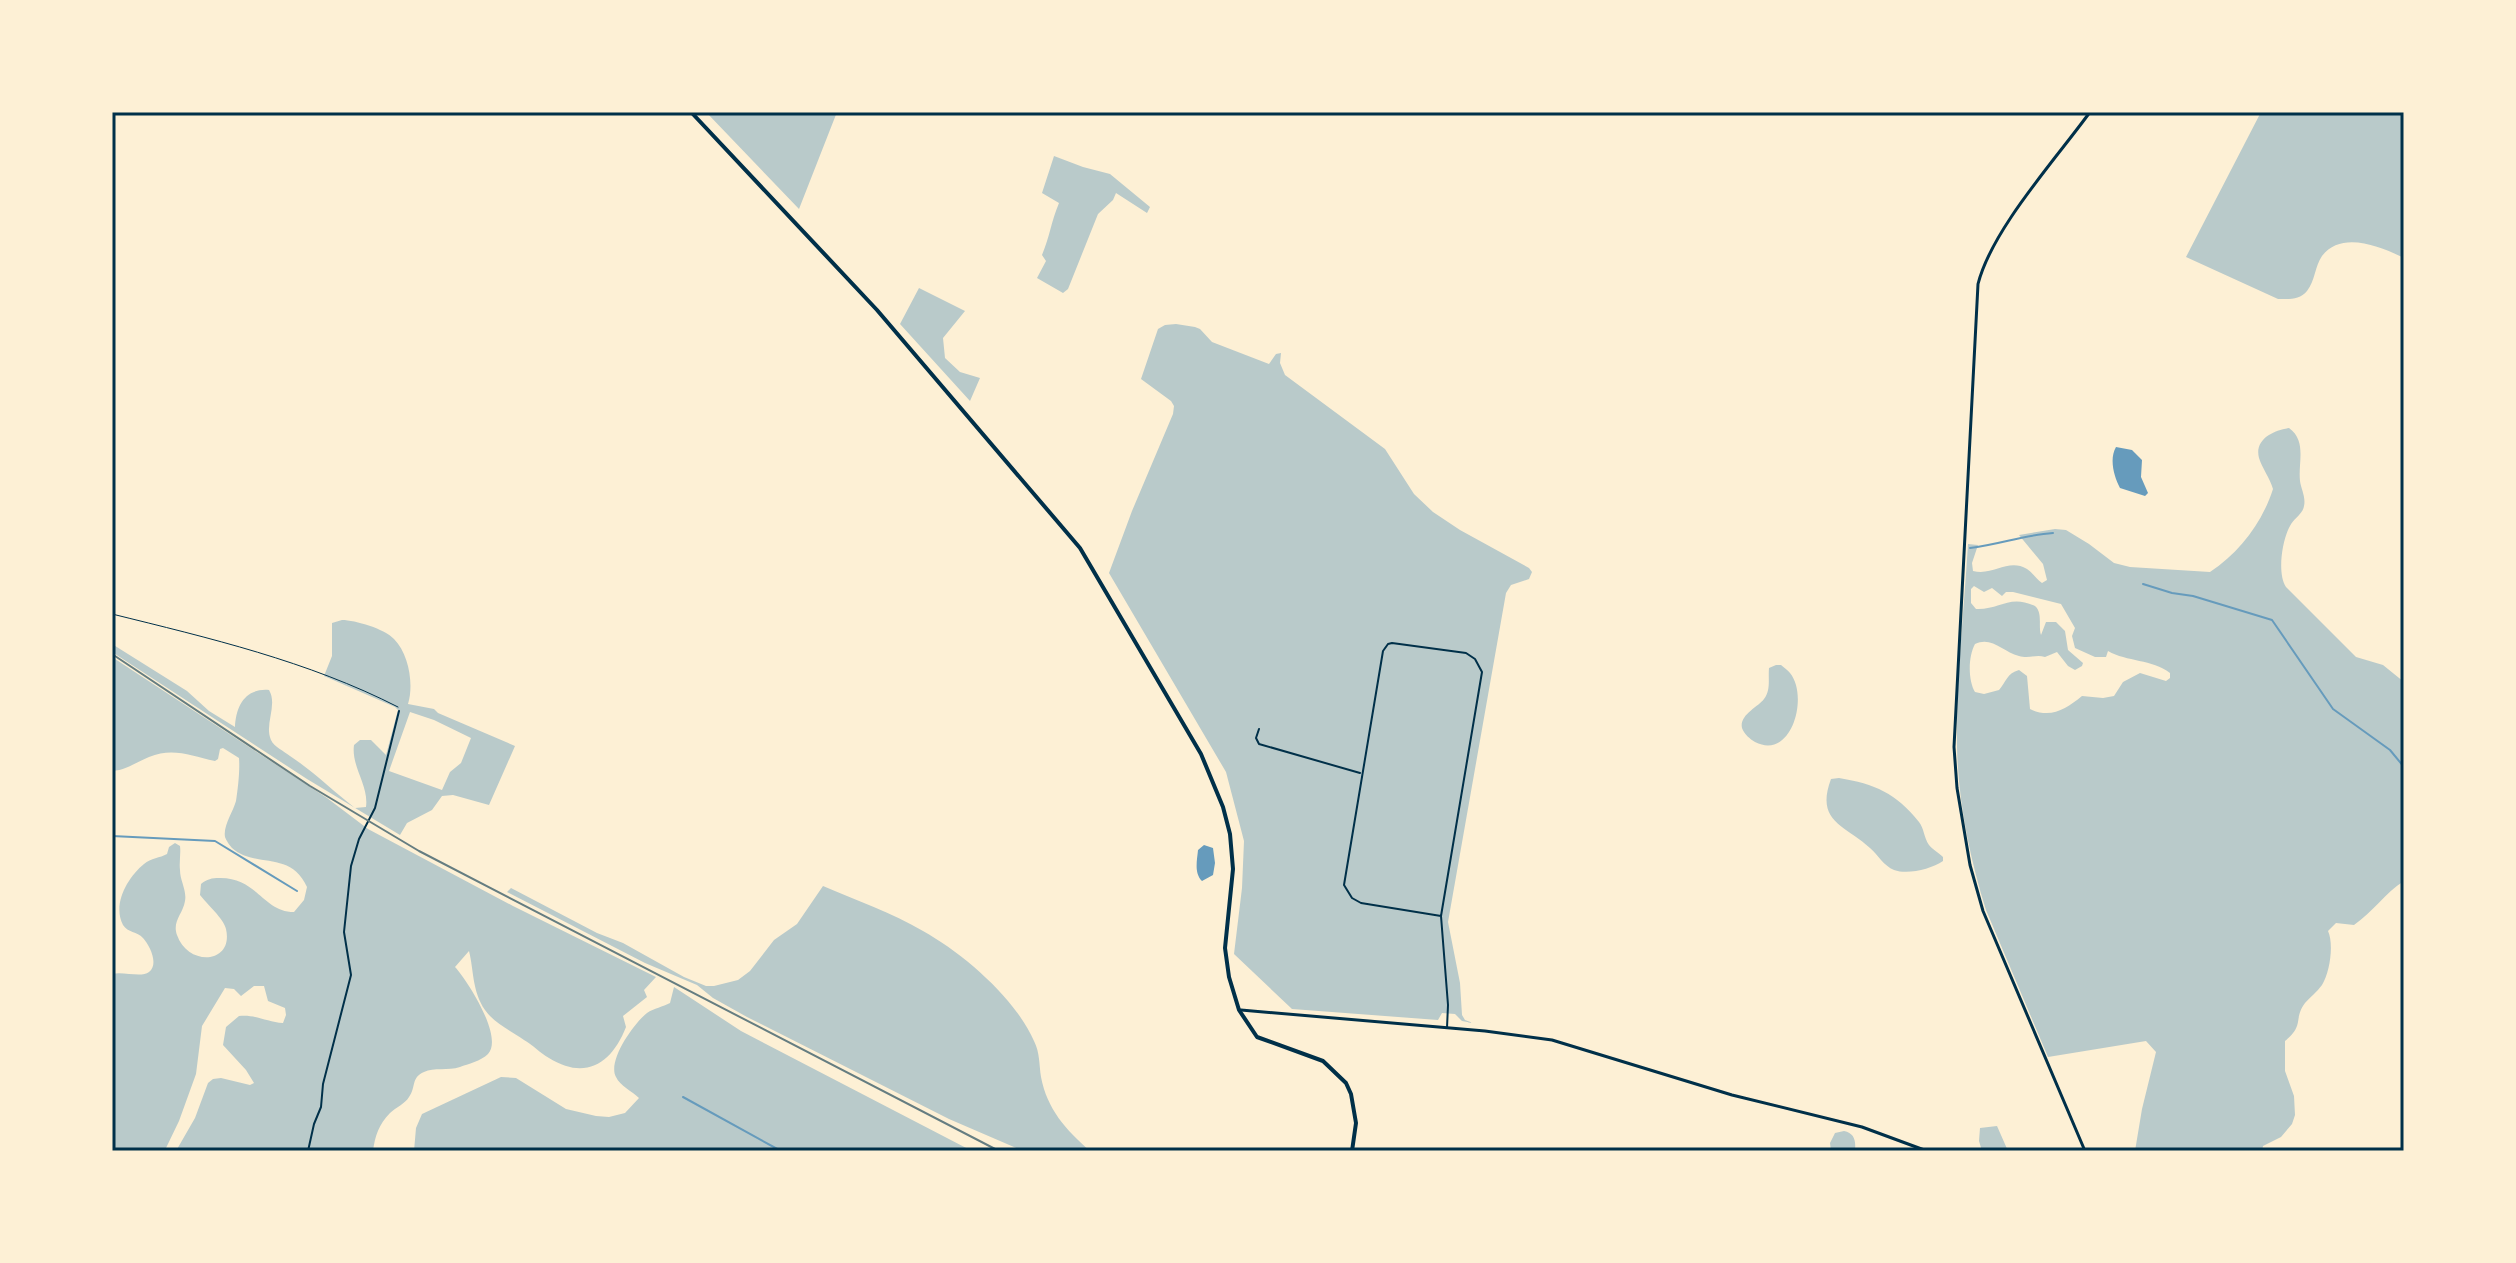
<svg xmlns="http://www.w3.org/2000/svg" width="2516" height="1263" viewBox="0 0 2516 1263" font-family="'Alegreya Sans',sans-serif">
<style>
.green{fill:#b9caca;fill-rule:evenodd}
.water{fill:#669bbc}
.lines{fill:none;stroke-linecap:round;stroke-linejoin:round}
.stream{stroke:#669bbc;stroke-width:2}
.path{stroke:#003049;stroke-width:1}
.minor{stroke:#003049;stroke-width:2}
.tertiary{stroke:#003049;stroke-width:3}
.trunk{stroke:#003049;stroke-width:4}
.rail{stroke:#657d81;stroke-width:2}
.neatline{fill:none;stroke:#003049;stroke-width:3}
</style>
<rect width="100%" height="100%" fill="#fdf0d5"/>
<path class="green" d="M706,112H837L799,209Z
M2261,112H2404V258C2381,247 2342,230 2322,256C2315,266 2315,281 2307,291C2300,300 2289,299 2278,299L2186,257Z
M1054,156L1083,167L1110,174L1150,207L1147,213L1116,193L1113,200L1098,214L1068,289L1063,293L1037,278L1046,261L1042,255C1050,236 1051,222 1059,203L1042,193Z
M919,288L965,311L943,338L945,358L960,372L980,378L970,401L900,324Z
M1176,324L1195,327L1200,329L1212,342L1269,364L1276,354L1281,353L1280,363L1285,375L1385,449L1414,494L1433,512L1460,530L1529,568L1532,572L1529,579L1511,585L1506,593L1448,922L1460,983L1462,1015L1465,1020L1473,1023L1462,1021L1455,1014L1442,1013L1438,1020L1292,1009L1234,954L1242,888L1244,841L1226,772L1109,573L1132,511L1173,414L1174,406L1171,401L1141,379L1158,329L1165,325Z
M2289,428C2307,441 2298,462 2300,481C2301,489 2306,497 2304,506C2303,514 2293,519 2290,526C2282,540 2277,574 2286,587L2356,657L2383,665L2404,682V881C2385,893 2373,912 2354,925L2336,923L2328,931C2334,944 2330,972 2322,985C2317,992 2310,997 2305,1003C2293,1019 2305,1025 2285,1041V1071L2294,1096L2295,1115L2292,1124L2281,1137L2263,1146L2262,1151H2135L2142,1109L2156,1052L2146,1041L2048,1057L1986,910C1970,859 1958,801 1957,747C1956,680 1964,611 1968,544L1978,545L1972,563L1973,571C1994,576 2008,558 2027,569C2033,573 2036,579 2042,583L2047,580L2043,564L2019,535L2055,529L2066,530L2089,544L2114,563L2130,567L2210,572C2240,552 2262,523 2273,489C2270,478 2262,468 2259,458C2254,439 2274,430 2289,428ZM1974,586L1984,592L1992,588L2002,596L2006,592H2013L2061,604L2075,628L2072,636L2075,648L2095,657H2106L2108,651C2127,662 2152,659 2170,673V678L2166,681L2140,673L2123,682L2114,696L2103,698L2082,696C2066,709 2051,719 2030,709L2027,676L2019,670C2007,673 2006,682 1999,690L1984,694L1975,692C1968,680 1968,657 1975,644C1992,636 2003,652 2019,656C2029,659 2036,654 2045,657L2057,652L2068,666L2075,670L2082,666L2083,663L2068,650L2065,631L2056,622H2046L2041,635C2038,626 2043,613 2035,606C2009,594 2000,610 1976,609L1971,603V589Z
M342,620C355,620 385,629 394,639C409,654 414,685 408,704L434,709L438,713L515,746L489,805L453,795L442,796L432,810L407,823L400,835L307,779L112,652V644L187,691L209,711L235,727C236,706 245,688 269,690C278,705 264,724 271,740C274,747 284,751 290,756C313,771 333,791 355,808L366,807C369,785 351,767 354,745L360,740H371L386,755L398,710L395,707L324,676L332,656V623ZM410,712L434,720L471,738L461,763L450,772L442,790L389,771Z
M112,657L327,798L368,829L513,906L656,977L644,990L647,997L623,1016L626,1027C612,1063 586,1081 549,1058C540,1053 533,1045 524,1040C510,1030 495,1024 485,1010C472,991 474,971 469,951L455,967C467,980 504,1037 488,1054C481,1061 468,1064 460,1067C448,1071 434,1067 424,1072C411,1077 416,1088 409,1097C405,1104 396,1107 390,1113C379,1124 375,1136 373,1151H176L195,1118L208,1083L213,1079L221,1078L250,1085L254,1083L246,1070L223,1045L226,1027L239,1016C255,1014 267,1022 283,1023L286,1015L285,1008L268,1001L264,986H254L241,996L234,989L225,988L202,1026L196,1074L179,1121L166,1148L163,1151H112V974C123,971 141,978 149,972C159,964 150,946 143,938C137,931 128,933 123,925C112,904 128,877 144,864C151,858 160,858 167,854L169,847L175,843L180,846C181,854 179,862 180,870C180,881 187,890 185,901C183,914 172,921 177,935C188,967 234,964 226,929C224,919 206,903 200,895L201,884C207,879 212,878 219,878C257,877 263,912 294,912L304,900L307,887C290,850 256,869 232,848C230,846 226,840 225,837C223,826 233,812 236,801C238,788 240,770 239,758L223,748L220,749L218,759L215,761C191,756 173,747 149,757C136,762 127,770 112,771Z
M1776,665H1781C1784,668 1788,670 1790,673C1809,696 1792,761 1755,742C1750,739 1744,734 1742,728C1739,715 1758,707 1764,699C1771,690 1768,679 1769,668Z
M1839,778C1875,784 1896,793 1919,822C1924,828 1924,838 1929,845C1932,849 1939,853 1943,857V861C1931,869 1908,875 1894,870C1884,866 1878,855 1870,848C1845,825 1815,822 1831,779Z
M823,886C856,900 892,913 923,931C964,954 1015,998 1034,1041C1040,1053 1039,1064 1041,1077C1047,1109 1066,1130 1090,1151H1023L949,1119L747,1017L713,998L697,985L645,963L507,892L511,888L597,933L623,943L684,977L706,986H714L738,980L750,971L774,940L797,924Z
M674,987L741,1031L972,1151H414L416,1128L422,1114L501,1077L516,1078L566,1109L596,1116L609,1117L625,1113L639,1098C632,1091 620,1086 616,1077C607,1061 634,1023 647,1013C654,1008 663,1007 670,1003Z
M1997,1126L2008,1151H1982L1979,1141L1980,1128Z
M1844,1131C1854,1133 1856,1140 1855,1150L1831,1151L1830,1143L1835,1133Z"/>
<path class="water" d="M2116,447L2132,450L2142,460L2141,477L2148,493L2145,496L2120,488C2114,477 2109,459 2116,447Z
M1204,845L1213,848L1215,863L1213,875L1202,881C1194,873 1197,861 1198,850Z"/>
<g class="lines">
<path class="stream" d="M1970,548C1998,545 2024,535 2053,533
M2143,584L2172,593L2193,596L2272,620L2333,709L2390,750L2404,767
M112,836L215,841L297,891
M683,1097L781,1151"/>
<path class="path" d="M112,614C209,638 308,661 398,707"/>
<path class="minor" d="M1259,729L1256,738L1259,744L1360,773
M1441,916L1361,903L1352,898L1344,885L1383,651L1388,644L1392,643L1466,653L1475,659L1482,672L1441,916L1448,1005L1447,1028
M308,1151L314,1124L321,1107L323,1084L351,975L344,932L351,866L359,839L375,808L399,711"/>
<path class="tertiary" d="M1241,1010L1485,1031L1552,1040L1732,1095L1862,1127L1927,1151
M2085,1151L1983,911L1970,865L1957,788L1954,747L1978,284C1992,229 2056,159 2090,112"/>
<path class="trunk" d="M691,112L877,310L1080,548L1201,754L1223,807L1230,834L1233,869L1225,948L1229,977L1239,1010L1257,1037L1323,1061L1346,1083L1351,1094L1356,1123L1352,1151"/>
<path class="rail" d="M112,654L310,786L419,851L999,1151"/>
</g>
<rect width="2516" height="1263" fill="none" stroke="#fdf0d5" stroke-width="228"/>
<rect x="114" y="114" width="2288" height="1035" class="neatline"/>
</svg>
